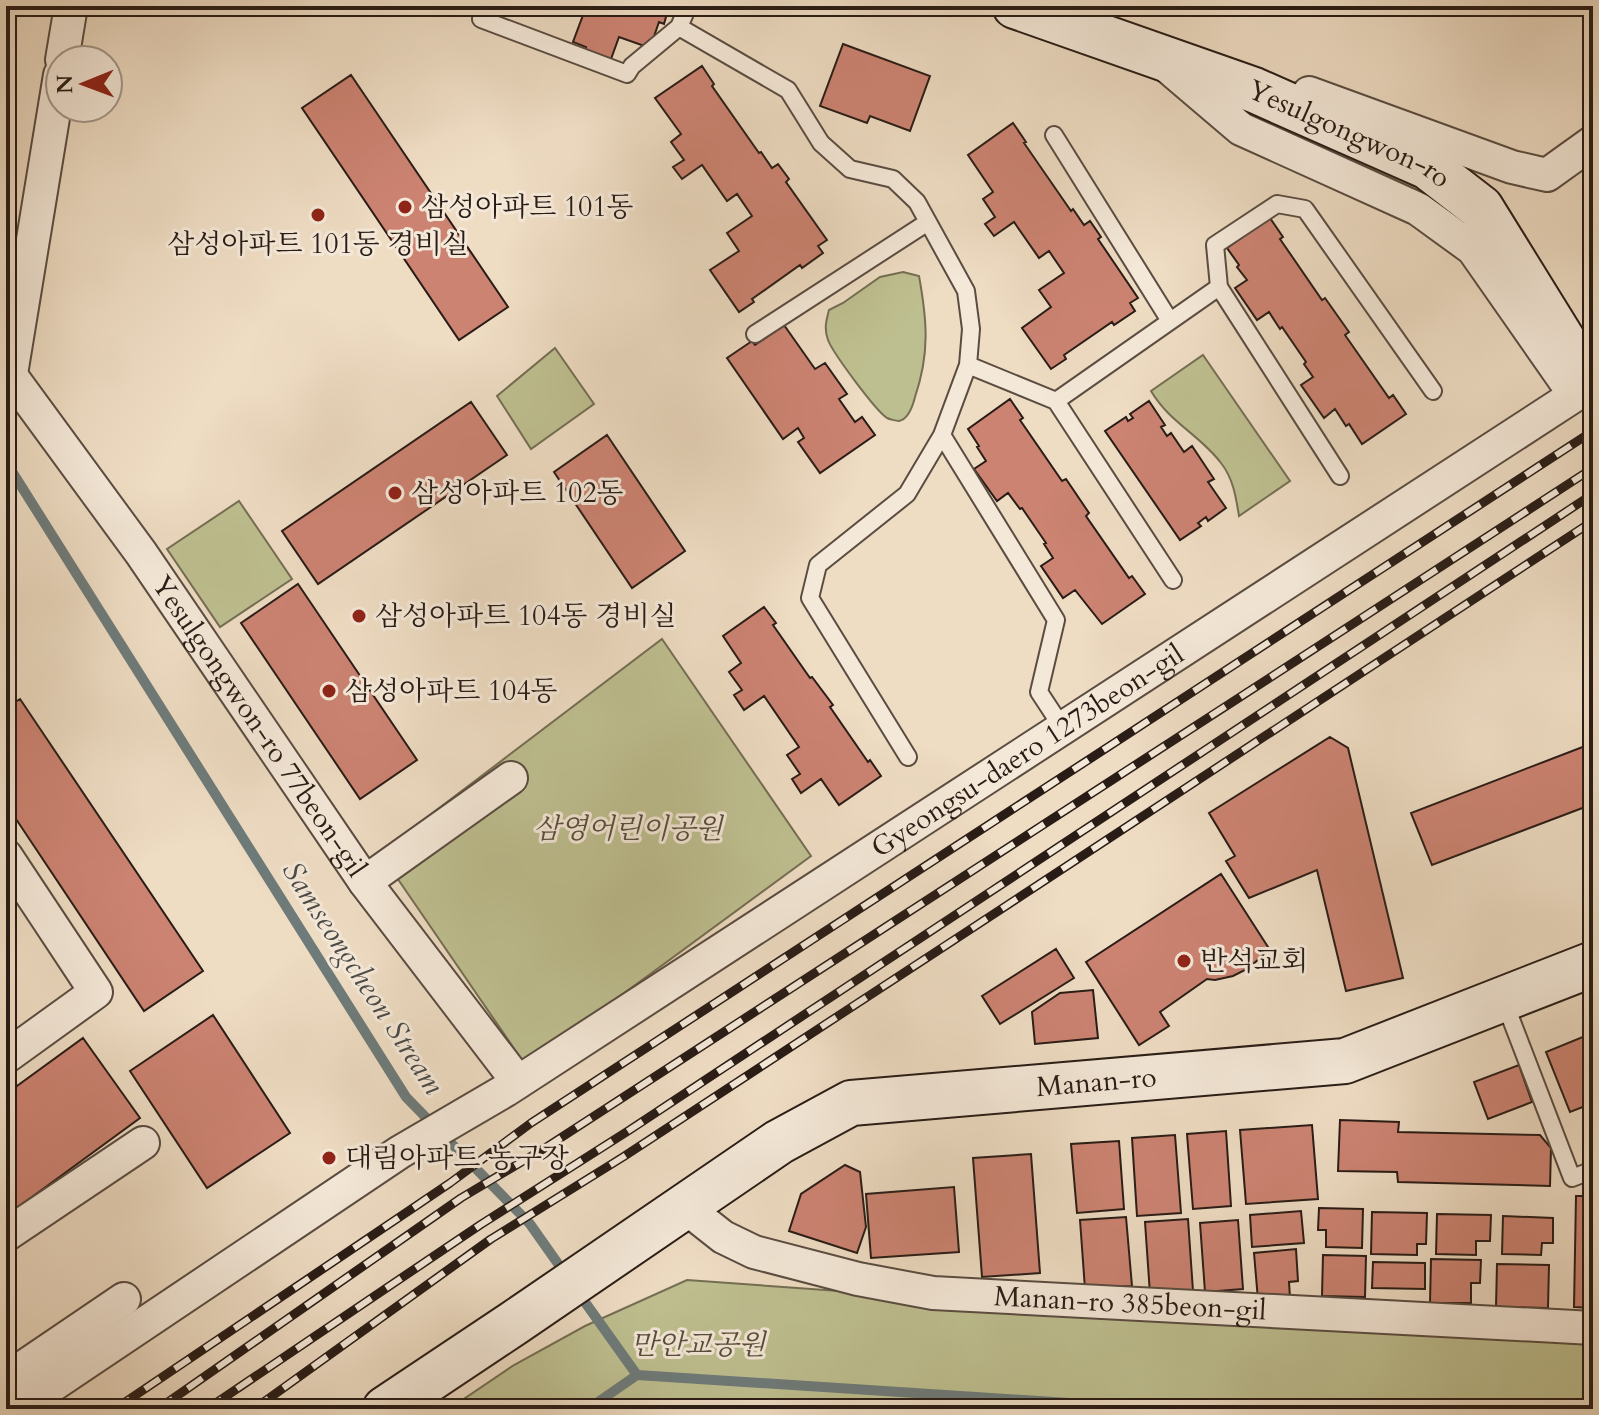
<svg xmlns="http://www.w3.org/2000/svg" width="1599" height="1415" viewBox="0 0 1599 1415" font-family="Cardo,'Noto Serif KR',serif">
<style>
.green{fill:#bebf90;stroke:#746e53;stroke-width:2}
.lines{fill:none;stroke-linecap:round;stroke-linejoin:round}
.stream{stroke:#6e7b7a;stroke-width:10}
.building{fill:#cc8372;stroke:#291c16;stroke-width:2}
.lane-casing{stroke:#5a4c41;stroke-width:20}
.street-casing{stroke:#5a4c41;stroke-width:36}
.secondary-casing{stroke:#291c16;stroke-width:48}
.lane{stroke:#f4e8d8;stroke-width:16}
.street{stroke:#f4e8d8;stroke-width:32}
.secondary{stroke:#f4e8d8;stroke-width:44}
.rail-casing{stroke:#291c16;stroke-width:9}
.rail{stroke:#f4e8d8;stroke-width:6;stroke-dasharray:18;stroke-linecap:butt}
.poi-dot{fill:#8f2418;stroke:#f4e8d8;stroke-width:3}
.labels{text-anchor:middle;dominant-baseline:central;stroke-width:6;stroke-linejoin:round;paint-order:stroke}
.street-label{font-size:28px;fill:#291c16;stroke:#f4e8d8}
.poi-label{font-size:28px;fill:#291c16;stroke:#f4e8d8;text-anchor:start}
.park-label{font-size:28px;font-style:italic;fill:#564d3b;stroke:#f4e8d8}
.water-label{font-size:30px;font-style:italic;fill:#4c4b48;stroke:#f4e8d8}
</style>
<rect width="100%" height="100%" fill="#eedcc3"/>
<filter id="stains"><feTurbulence type="fractalNoise" baseFrequency=".0025" numOctaves="4"/><feColorMatrix values="0 0 0 0 .2 0 0 0 0 .09 0 0 0 0 .02 0 0 0 .5 -.17"/></filter>
<radialGradient id="worn" r=".72"><stop offset=".6" stop-color="#630" stop-opacity="0"/><stop offset="1" stop-color="#630" stop-opacity=".3"/></radialGradient>
<path class="green" d="M903,272L919,276C927,320 930,353 915,397C913,405 909,419 899,421C896,421 889,419 887,418C875,410 833,353 828,340C824,329 826,321 829,310L843,303L880,277Z
M555,348L594,404L531,449L497,396Z
M1203,355L1290,481L1239,516C1236,497 1233,478 1221,463C1200,435 1170,423 1151,391Z
M239,501L292,579L220,627L167,549Z
M662,639L811,856L540,1055L524,1063L380,853Z
M687,1280L1593,1345V1409H449L514,1365L585,1326Z"/>
<g class="lines">
<path class="stream" d="M6,462L406,1097L530,1224L566,1275
M577,1291L637,1375L1161,1409
M588,1409L637,1375"/>
</g>
<path class="building" d="M557,6H665L664,8L668,10L664,24L659,22L650,48L619,37L611,59L585,50L586,47L573,42L583,15Z
M843,44L930,76L910,131L870,116L867,123L820,106Z
M702,66L714,84L712,86L759,153L761,152L772,168L778,164L789,179L786,182L827,240L818,246L823,253L802,268L800,265L752,299L754,302L739,312L710,270L739,251L727,233L752,216L737,194L727,201L702,165L682,179L673,167L684,160L671,142L681,134L655,98Z
M351,75L508,307L459,340L302,108Z
M1013,123L1026,142L1024,143L1071,211L1073,209L1084,225L1090,221L1101,237L1098,239L1138,298L1130,303L1135,311L1114,325L1112,322L1064,355L1066,359L1051,369L1022,328L1051,307L1039,290L1064,273L1049,251L1039,258L1014,222L994,236L985,224L995,217L983,199L993,192L968,155Z
M1270,218L1283,237L1280,239L1322,300L1325,298L1349,332L1345,335L1389,398L1393,395L1406,414L1362,444L1349,424L1346,426L1335,409L1324,418L1301,385L1313,377L1304,364L1306,362L1282,327L1280,329L1269,312L1257,320L1235,288L1247,280L1237,267L1239,265L1227,248Z
M784,325L815,369L825,363L847,394L839,399L855,422L862,417L875,435L820,473L798,442L804,438L798,428L783,439L727,358L752,341L755,345Z
M1010,399L1023,418L1020,420L1062,481L1066,479L1089,513L1086,516L1129,578L1132,576L1145,594L1102,624L1075,590L1063,598L1041,566L1053,558L1044,544L1046,543L1022,508L1020,509L1008,493L997,501L974,469L986,461L977,447L979,446L968,429Z
M1149,401L1165,425L1161,427L1167,436L1171,433L1184,452L1192,446L1214,479L1208,482L1226,508L1208,521L1206,517L1198,523L1201,526L1180,540L1105,431L1126,417L1128,421L1133,418L1130,414Z
M471,402L507,455L318,584L282,531Z
M607,435L685,551L632,588L554,472Z
M298,584L417,760L360,799L241,623Z
M764,607L776,623L773,625L810,678L812,677L833,705L830,707L868,762L870,760L881,776L839,805L821,779L801,793L792,779L800,774L787,755L799,747L764,696L744,710L734,695L742,690L729,672L741,663L723,636Z
M1593,612V638L1584,616Z
M20,699L203,971L144,1011L6,804V708Z
M1330,737L1348,748L1403,978L1346,991L1317,870L1249,898L1226,861L1235,856L1209,813Z
M1593,743V804L1432,865L1411,813Z
M1221,874L1268,947L1263,955L1249,968L1233,976L1215,980L1207,979L1160,1012L1169,1026L1139,1045L1086,962Z
M1056,949L1074,978L1000,1024L982,996Z
M1093,990L1098,1038L1035,1044L1032,1012L1060,993Z
M213,1015L290,1133L207,1188L130,1071Z
M1585,1036L1593,1057V1103L1570,1112L1546,1052Z
M83,1038L140,1118L6,1216V1094Z
M1519,1065L1532,1102L1488,1119L1474,1082Z
M1340,1120L1399,1122L1398,1132L1540,1135L1551,1148L1550,1186L1398,1182L1397,1172L1338,1171Z
M1593,1123V1149L1584,1126Z
M1312,1125L1318,1199L1246,1204L1240,1130Z
M1226,1131L1231,1206L1193,1209L1187,1134Z
M1175,1135L1181,1213L1137,1216L1132,1138Z
M1119,1141L1124,1209L1077,1213L1071,1144Z
M1031,1154L1040,1273L982,1277L973,1158Z
M845,1165L860,1172L866,1227L857,1253L789,1231L801,1194Z
M954,1187L959,1252L871,1258L866,1194Z
M1576,1196H1593V1308L1574,1307Z
M1319,1208L1363,1209L1362,1248L1326,1247V1230H1318Z
M1301,1211L1304,1243L1252,1247L1250,1215Z
M1372,1212L1427,1213L1426,1244H1417V1255L1371,1254Z
M1437,1214L1491,1215L1490,1241H1476V1255L1436,1254Z
M1503,1216L1553,1218V1243H1542L1541,1255L1502,1254Z
M1126,1217L1132,1286L1085,1289L1080,1220Z
M1188,1219L1193,1291L1150,1294L1145,1222Z
M1238,1220L1243,1289L1205,1292L1200,1223Z
M1296,1249L1298,1281L1289,1282L1290,1298L1258,1300L1254,1253Z
M1323,1255L1366,1256L1365,1297L1322,1296Z
M1431,1259L1481,1260L1480,1283H1471V1303H1430Z
M1373,1262L1425,1263V1289L1372,1288Z
M1497,1264L1549,1265L1548,1308L1496,1307Z"/>
<g class="lines">
<defs>
<path id="lane" d="M481,19L627,74L632,66L679,27L688,6
M679,27L788,90L821,143L850,169L893,179L917,202L966,291L971,329L968,365L942,435L907,494L818,565L810,598L908,757
M1054,135L1170,321
M1219,287L1215,245L1277,204L1305,209L1433,391
M755,334L928,222
M968,365L1056,401L1173,580
M1056,401L1219,287L1340,476
M942,435L1056,620L1039,692L1062,727
M1504,1001L1572,1178L1593,1170"/>
<g id="street">
<path d="M62,60L71,6"/>
<path d="M1309,93L1512,167L1547,175L1593,142"/>
<path id="s1" d="M6,369L141,553L365,882L518,1082"/>
<path d="M11,374L60,75"/>
<path d="M6,856L96,992L6,1057"/>
<path d="M365,882L511,778"/>
<path id="s2" d="M685,1207L723,1237L754,1252L858,1279L933,1293L1593,1328"/>
<path d="M6,1235L143,1143"/>
<path d="M6,1379L124,1299"/>
<path id="s3" d="M17,1409L400,1152L506,1090L1575,395L1473,249L1418,209L1241,129L1167,66"/>
</g>
<g id="secondary">
<path id="s4" d="M1015,6L1254,90L1428,167L1481,208L1590,384"/>
<path id="s5" d="M385,1409L514,1323L779,1142L851,1103L1345,1061L1593,964"/>
</g>
</defs>
<use href="#lane" class="lane-casing"/>
<use href="#street" class="street-casing"/>
<use href="#secondary" class="secondary-casing"/>
<use href="#lane" class="lane"/>
<use href="#street" class="street"/>
<use href="#secondary" class="secondary"/>
<defs>
<path id="rail" d="M115,1409L450,1183L531,1123L1593,431
M158,1409L461,1198L545,1148L1593,468
M207,1409L480,1225L628,1131L1593,494
M254,1409L491,1239L623,1157L1593,521"/>
</defs>
<use href="#rail" class="rail-casing"/>
<use href="#rail" class="rail"/>
</g>
<g class="poi-dot">
<circle cx="405" cy="207" r="8"/>
<circle cx="318" cy="215" r="8"/>
<circle cx="395" cy="493" r="8"/>
<circle cx="359" cy="616" r="8"/>
<circle cx="329" cy="691" r="8"/>
<circle cx="1184" cy="961" r="8"/>
<circle cx="329" cy="1158" r="8"/>
</g>
<g class="labels">
<g class="street-label">
<text stroke="none"><textPath href="#s4" startOffset="358">Yesulgongwon-ro</textPath></text>
<text stroke="none"><textPath href="#s1" startOffset="438">Yesulgongwon-ro 77beon-gil</textPath></text>
<text stroke="none"><textPath href="#s3" startOffset="1206">Gyeongsu-daero 1273beon-gil</textPath></text>
<text stroke="none"><textPath href="#s5" startOffset="804">Manan-ro</textPath></text>
<text stroke="none"><textPath href="#s2" startOffset="464">Manan-ro 385beon-gil</textPath></text>
</g>
<g class="poi-label">
<text x="421" y="207">삼성아파트 101동</text>
<text x="318" y="244" text-anchor="middle">삼성아파트 101동 경비실</text>
<text x="411" y="493">삼성아파트 102동</text>
<text x="375" y="616">삼성아파트 104동 경비실</text>
<text x="345" y="691">삼성아파트 104동</text>
<text x="1200" y="961">반석교회</text>
<text x="345" y="1158">대림아파트 농구장</text>
</g>
<g class="park-label">
<text x="628" y="829">삼영어린이공원</text>
<text x="698" y="1345">만안교공원</text>
</g>
<g class="water-label">
<text transform="translate(363 978) rotate(57)">Samseongcheon Stream</text>
</g>
</g>
<rect width="1599" height="1415" fill="none" stroke="#eedcc3" stroke-width="32"/>
<rect x="8" y="8" width="1583" height="1399" fill="none" stroke="#291c16" stroke-width="4"/>
<rect x="16" y="16" width="1567" height="1383" fill="none" stroke="#291c16" stroke-width="2"/>
<g transform="translate(84 84) rotate(269)"><circle r="38" fill="#f4e8d8" stroke="#a3968a" stroke-width="2"/>
<path d="M0-6L14 30L0 20L-14 30Z" fill="#8f2418"/>
<text y="-12" font-size="22" font-weight="bold" text-anchor="middle" fill="#291c16">N</text>
</g>
<rect width="100%" height="100%" filter="url(#stains)"/>
<rect width="100%" height="100%" fill="url(#worn)"/>
</svg>
